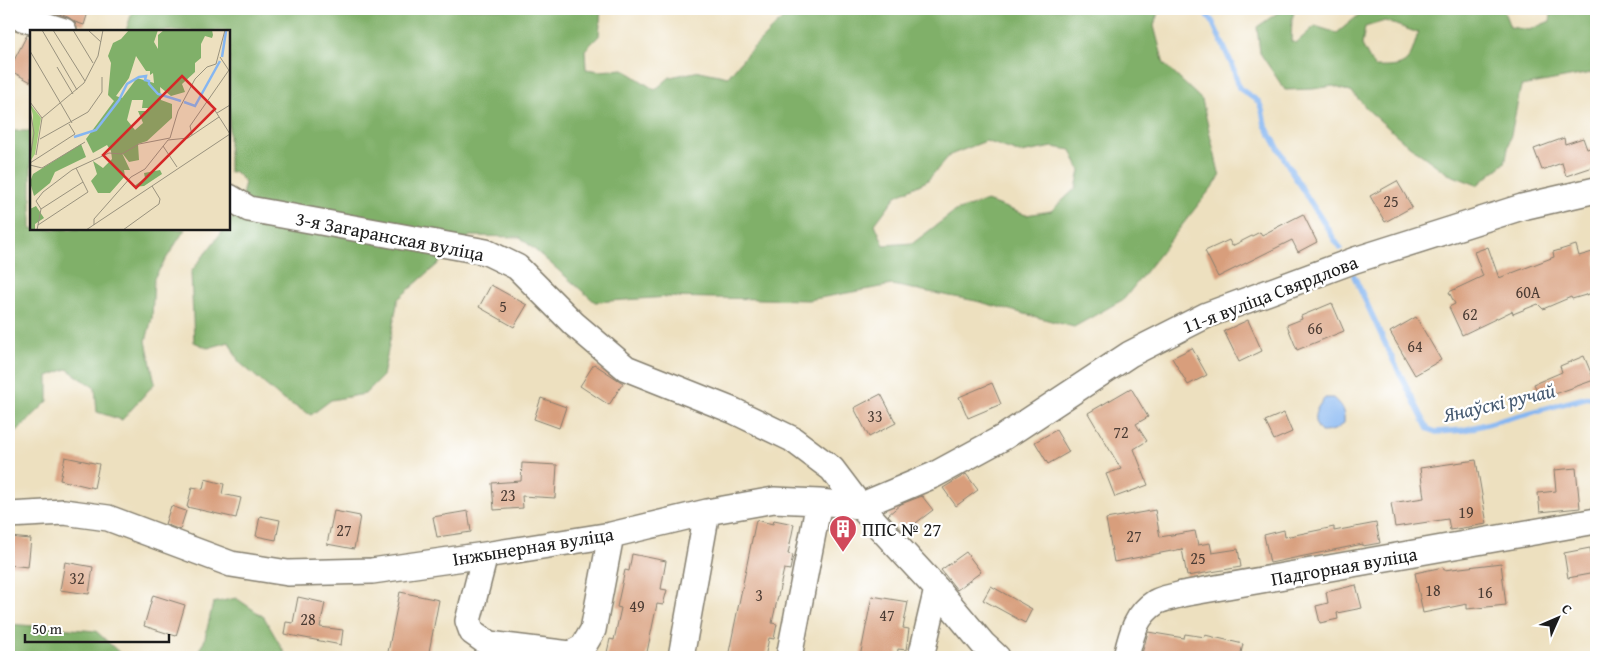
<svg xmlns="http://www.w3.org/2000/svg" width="1605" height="666" viewBox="0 0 1605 666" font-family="'Gentium Book Plus',serif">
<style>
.forest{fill:#80b069;stroke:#4e6642;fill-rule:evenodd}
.water{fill:#85b6f1;stroke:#506986}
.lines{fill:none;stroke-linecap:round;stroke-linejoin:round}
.stream{stroke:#85b6f1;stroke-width:5.5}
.building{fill:#d89e7c}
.minor-casing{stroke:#847e6e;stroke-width:28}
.minor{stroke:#fff;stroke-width:25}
.labels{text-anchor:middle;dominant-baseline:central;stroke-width:4.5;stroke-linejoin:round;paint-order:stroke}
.number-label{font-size:16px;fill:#4b3c34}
.street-label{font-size:19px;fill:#1c1c1c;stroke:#fff}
.poi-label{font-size:19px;fill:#1c1c1c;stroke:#fff;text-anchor:start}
.water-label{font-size:20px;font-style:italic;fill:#465a71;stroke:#fff}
.inset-river{fill:none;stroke:#85b6f1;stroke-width:2.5}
.inset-road{fill:none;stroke:#99927e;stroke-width:1}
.view{fill:#d62828;fill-opacity:0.15;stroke:#d62828;stroke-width:2.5}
.inset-edge{fill:none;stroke:#1c1c1c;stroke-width:2.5}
</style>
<rect width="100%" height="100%" fill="#fff"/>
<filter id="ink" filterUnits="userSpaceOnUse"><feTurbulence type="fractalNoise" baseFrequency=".02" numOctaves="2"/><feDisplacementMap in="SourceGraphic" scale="10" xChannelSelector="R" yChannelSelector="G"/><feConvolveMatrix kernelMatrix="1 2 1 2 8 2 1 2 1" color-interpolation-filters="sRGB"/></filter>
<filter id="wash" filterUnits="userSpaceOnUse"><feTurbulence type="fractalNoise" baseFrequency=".0096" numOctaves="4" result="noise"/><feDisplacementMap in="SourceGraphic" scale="20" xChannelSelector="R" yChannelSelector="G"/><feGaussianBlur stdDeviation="1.12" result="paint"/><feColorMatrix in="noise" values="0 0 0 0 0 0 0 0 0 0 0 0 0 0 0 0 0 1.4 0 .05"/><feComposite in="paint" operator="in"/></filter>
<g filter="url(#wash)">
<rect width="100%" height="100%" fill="#ede0bf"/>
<path class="forest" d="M133,9H601L599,36L585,50L586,69L600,71L623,69L655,90L670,77L700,71L728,77L746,55L792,9H1159L1154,26L1164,64L1202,100L1220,177L1124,299L1074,327L976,301L892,285L808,300L668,297L595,302L520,237L470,236L398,299L383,376L365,394L331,400L311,415L282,399L239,362L229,342L208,348L194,342L191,272L224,229H229V223L239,209L245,182L234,171L229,173V31H126ZM986,141L1021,153L1053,147L1071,150L1080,171L1076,188L1051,211L1026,215L987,201L955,211L913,243L884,245L875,224L896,196L927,181L950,155Z
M1283,9H1295L1292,19L1291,41L1296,43L1315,26L1337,33L1366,9H1450L1451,11L1471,12L1476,9H1503L1510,27L1529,30L1550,21L1552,9H1596V72L1521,86L1505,163L1477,185L1448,174L1408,145L1369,111L1353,93L1333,86L1313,89L1285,90L1260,53L1257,27ZM1385,21L1418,33C1409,64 1408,68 1374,67L1362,45L1365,27Z
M9,131H31V229H185L154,278L152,318L146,341L155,383L122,420L97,412L95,388L67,369L48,376V401L16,432H9Z
M236,598L264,617L287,657H194L204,642L213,603Z
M9,624L96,631L124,657H17L9,655Z"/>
<path class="water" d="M1325,398H1333C1341,405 1345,411 1344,423C1337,430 1331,432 1321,432C1310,420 1315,409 1325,398Z"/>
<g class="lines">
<path class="stream" d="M1201,9L1212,21L1233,67L1239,88L1259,102L1262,110L1265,125L1299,184L1340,248
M1354,276L1391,356L1428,429L1436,432L1464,430L1596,395"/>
</g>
<g id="blocks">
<path class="building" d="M44,9H89L84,25L75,22L68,17Z
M27,35L31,36V82L9,70Z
M1564,138L1565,144L1583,138L1587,149L1596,146V166L1566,176L1562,163L1542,170L1534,149Z
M1397,181L1412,207L1385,222L1370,196Z
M1303,214L1317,242L1298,252L1292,240L1218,277L1205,251L1229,240L1232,246L1260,232L1262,235Z
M1576,245L1579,256L1596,251V292L1572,299L1571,297L1543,309L1538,304L1513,314L1512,311L1462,335L1449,307L1455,304L1449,292L1483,276L1474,252L1488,247L1499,278L1554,257L1553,252Z
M491,285L527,305L514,327L479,307Z
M1332,303L1344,331L1297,350L1287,325L1302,319L1301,316Z
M1416,317L1441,360L1415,375L1390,332Z
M1248,320L1262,351L1239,362L1224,331Z
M1192,348L1207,375L1188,385L1172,358Z
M1584,356L1594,380L1541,399L1534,384L1562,372L1560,366Z
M594,364L623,383L609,405L580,386Z
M992,383L1001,404L968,418L959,397Z
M1131,388L1148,417L1136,424L1147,441L1134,449L1148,485L1115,497L1106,474L1121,469L1088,413Z
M881,394L896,423L869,437L854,408Z
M541,398L566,407L559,428L534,419Z
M1284,413L1292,432L1274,440L1265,421Z
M1056,430L1069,452L1048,464L1035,442Z
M65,457L99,464L94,488L60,480Z
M1476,460L1487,524L1450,530L1448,519L1395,527L1391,503L1424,498L1420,468Z
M522,463L557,465L555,498L522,496L523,508L494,510L492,483L521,481Z
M1576,468L1580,508L1540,512L1538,493L1556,491L1554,470Z
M966,474L978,490L956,506L943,488Z
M205,479L224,484L222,494L241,498L236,518L187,507L192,487L203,489Z
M922,496L933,510L904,532L888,515L901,504Z
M171,506L186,511L180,530L165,524Z
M1155,510L1160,537L1195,531L1198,545L1210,543L1212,553L1238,549L1241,567L1187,576L1182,549L1114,562L1106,519Z
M334,511L360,516L354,549L327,544Z
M468,511L471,532L437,537L433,517Z
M260,516L280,520L276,540L256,536Z
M756,520L773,524L774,520L794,524L788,554L793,555L790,570L784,569L772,623L777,624L774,639L769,638L765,657H728Z
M1376,523L1380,543L1363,546V544L1270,563L1264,535L1284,530L1285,537L1334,527V531Z
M9,537L31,539L28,567L9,565Z
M1590,548L1595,573L1568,578L1564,553Z
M966,552L981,572L957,590L941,570Z
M632,554L666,561L661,589L667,590L663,605L657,604L646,657H606L610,639L614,640L621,608L617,607L625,570L629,571Z
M65,562L93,567L89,594L60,590Z
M1501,563L1506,605L1467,609V604L1423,613L1415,573L1443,567L1444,570Z
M1356,585L1362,608L1337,613L1338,619L1320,623L1316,606L1328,603L1326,592Z
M991,586L1032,609L1025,623L983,600Z
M400,592L439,600L428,657H387Z
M153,595L185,605L176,636L144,626Z
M872,596L908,602L903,628L909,629L906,650L898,649L897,657H860Z
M298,597L325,603L320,627L343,630L341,645L284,634L286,622L293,623Z
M1148,632L1184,638L1185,634L1205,637V635L1243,644L1240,657H1141Z"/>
</g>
</g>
<g filter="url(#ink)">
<use href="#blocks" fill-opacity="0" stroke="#847e6e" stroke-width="1"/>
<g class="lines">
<defs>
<path id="minor" d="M9,14L64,31
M229,197L249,209L486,252L517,267L574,324L626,368L734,411L792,439L832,469L860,506L934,475L1004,437L1130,354L1207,315L1355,260L1522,207L1596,190
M9,515L64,512L108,518L231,564L288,573L372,571L485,555L611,535L707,512L774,500L819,502L860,506L937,589L983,644L997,657
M485,555L468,621L472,632L489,644L570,654L583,647L593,630L611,535
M681,657L707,512
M789,657L819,502
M921,657L937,589
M1126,657C1131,636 1135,615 1156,602C1163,598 1174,597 1182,594L1596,521"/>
</defs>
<use href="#minor" class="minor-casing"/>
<use href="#minor" class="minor"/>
</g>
</g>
<defs>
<symbol id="building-pin" viewBox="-11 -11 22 30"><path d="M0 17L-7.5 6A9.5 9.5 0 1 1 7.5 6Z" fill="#d1495b" stroke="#fff"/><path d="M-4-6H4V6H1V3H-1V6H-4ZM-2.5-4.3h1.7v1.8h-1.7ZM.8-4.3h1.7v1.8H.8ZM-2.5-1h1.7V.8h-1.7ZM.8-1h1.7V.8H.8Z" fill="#fff"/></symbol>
</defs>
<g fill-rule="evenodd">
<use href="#building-pin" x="827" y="513" width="32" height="43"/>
</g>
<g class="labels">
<g class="number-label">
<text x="1391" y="201">25</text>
<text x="1528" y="292">60А</text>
<text x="503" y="306">5</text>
<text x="1470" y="314">62</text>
<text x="1315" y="328">66</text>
<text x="1415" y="346">64</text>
<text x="875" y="416">33</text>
<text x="1121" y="432">72</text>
<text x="508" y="495">23</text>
<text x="1466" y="512">19</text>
<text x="344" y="530">27</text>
<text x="1134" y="536">27</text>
<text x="1198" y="558">25</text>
<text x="77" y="578">32</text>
<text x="1433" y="590">18</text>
<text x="1485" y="592">16</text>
<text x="759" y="595">3</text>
<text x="637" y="606">49</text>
<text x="887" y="615">47</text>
<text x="308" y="619">28</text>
</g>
<g class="street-label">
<text transform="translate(390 236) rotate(11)">3-я Загаранская вуліца</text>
<text transform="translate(1270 294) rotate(-21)">11-я вуліца Свярдлова</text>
<text transform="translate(533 546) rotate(-9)">Інжынерная вуліца</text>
<text transform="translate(1344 566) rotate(-10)">Падгорная вуліца</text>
</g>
<g class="poi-label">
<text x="862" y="529">ППС № 27</text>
</g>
<g class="water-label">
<text transform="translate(1499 402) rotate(-13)">Янаўскі ручай</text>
</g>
</g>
<g transform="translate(30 30)">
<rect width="200" height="200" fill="#ede0bf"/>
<path d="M0,74L11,88L5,124L1,130L3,85Z" fill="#a1cd79"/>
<path d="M99,0H128L124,12L128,19V5L134,0H182L183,5L182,8L175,6L171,14V28L165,33V42L152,54L155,62L141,66L130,57L131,70L142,74V88L117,111L108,114L109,130L99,132L92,123L100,140H94L95,146L80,163H68L61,151L67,144L63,131L73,138L82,129L81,121L77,115L63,123L56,109L84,71L78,65L81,33L78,26L83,13L91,9ZM106,26L116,41H120V45L123,43L124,53L107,48L92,68L86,66L99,48ZM102,70H113L112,78H118L117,81H108L113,93L105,100L97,90ZM51,114L56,127L25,142L20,153L4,166L0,152L3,144ZM130,140L132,144L114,156L103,157L115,148L114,143ZM6,176L14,188L5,194V200H0V179Z" fill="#80b069" fill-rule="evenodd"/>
<path class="inset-river" d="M192,27L196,1M154,72L165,76L190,31M44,107L66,100L89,70L97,54L109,47L116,46L115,50L119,51V54L128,64L151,71"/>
<path class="inset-road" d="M12,0L47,60M23,0L55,51M43,0L63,33M58,0L71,12M0,21L31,74M190,27L200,42M27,37L43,64M179,71L200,104M0,72L12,88L6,125M31,74L42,93M0,79L4,103L0,129M187,83L200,75M12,88L54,53L68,26L73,0M162,105L160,96L199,40M10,109L58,82L72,62V47M133,116L147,137M0,133L45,104L39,94M0,135L12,138L55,112M11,179L6,171L13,162L42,140L79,123L92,124L109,114L140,108L148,81L165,49L177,37L186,34L195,0M11,179L53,152M8,195L58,162L46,138M64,195V189L101,147L115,139L138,110L158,108L189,87M7,200L11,179M56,200L200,104M93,200L129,174L130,169L122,156"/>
<path class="view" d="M152,46L185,79L106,158L73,125Z"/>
<rect width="200" height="200" class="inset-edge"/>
</g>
<rect width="1605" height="666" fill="none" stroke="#fff" stroke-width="30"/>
<g transform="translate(1558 618) rotate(45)" stroke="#ffffff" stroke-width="4" paint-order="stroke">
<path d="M0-4L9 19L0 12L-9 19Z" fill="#1c1c1c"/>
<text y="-8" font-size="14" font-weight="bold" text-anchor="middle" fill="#1c1c1c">С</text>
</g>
<path d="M25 634v8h144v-8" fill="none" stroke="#1c1c1c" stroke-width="2.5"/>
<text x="32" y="634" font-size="15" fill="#1c1c1c" stroke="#ffffff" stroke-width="4" paint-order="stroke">50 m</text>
</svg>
